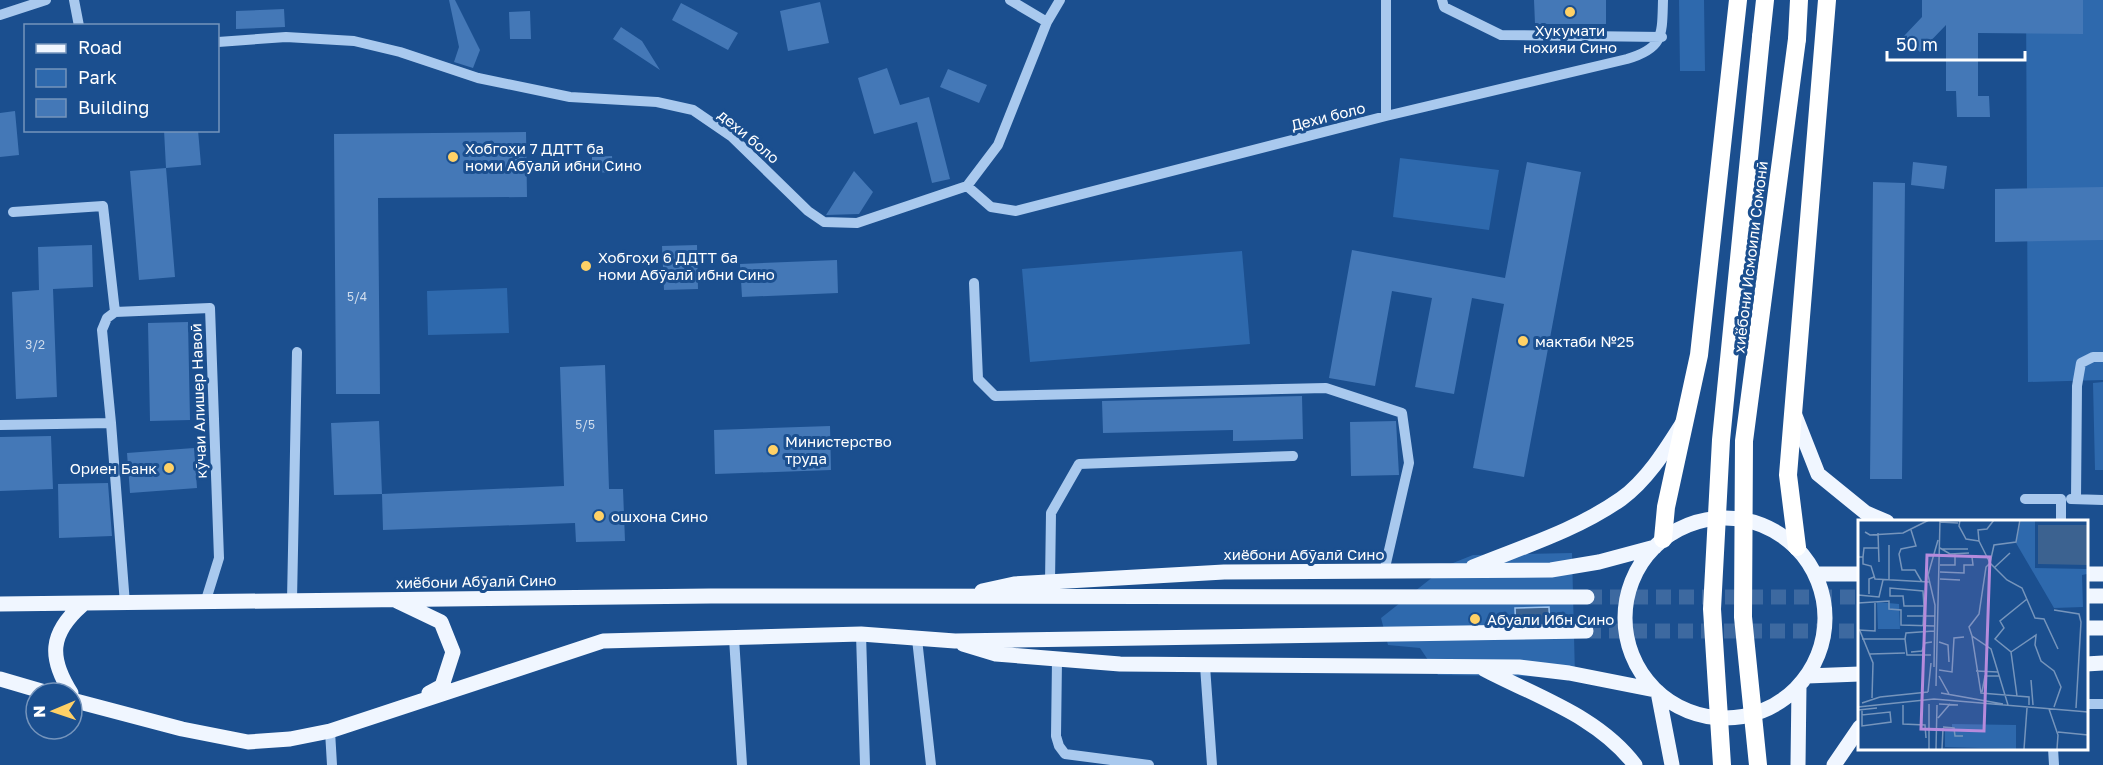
<svg xmlns="http://www.w3.org/2000/svg" width="2103" height="765" viewBox="0 0 2103 765" font-family="'Golos Text',sans-serif">
<style>
.green{fill:#2e69ad}
.water{fill:#3c6290;stroke:#9cc4f0;stroke-width:1.5}
.building{fill:#4478b7}
.lines{fill:none;stroke-linecap:round;stroke-linejoin:round}
.major-tunnel{stroke:#3d69a0;stroke-width:15;stroke-dasharray:15 8;stroke-linecap:butt}
.minor{stroke:#a9c9ee;stroke-width:10}
.major{stroke:#f0f6ff;stroke-width:15}
.highway{stroke:#fff;stroke-width:18}
.highway-bridge{stroke:#fff;stroke-width:18}
.poi-dot{fill:#ffd166;stroke:#1b4f8f;stroke-width:2}
.labels{text-anchor:middle;dominant-baseline:central;stroke-width:6;stroke-linejoin:round;paint-order:stroke}
.number-label{font-size:12px;fill:#d0dded}
.poi-label{font-size:15px;fill:#fff;stroke:#1b4f8f;text-anchor:start}
.street-label{font-size:15px;fill:#fff;stroke:#1b4f8f}
.inset-road{fill:none;stroke:#7695bc;stroke-width:1.5}
.view{fill:#b68bdc;fill-opacity:0.15;stroke:#b68bdc;stroke-width:3}
.inset-edge{fill:none;stroke:#fff;stroke-width:3}
</style>
<rect width="100%" height="100%" fill="#1b4f8f"/>
<path class="green" d="M1679,0H1704L1705,71H1680Z
M2026,0H2103V380L2028,382Z
M1400,158L1499,170L1489,230L1393,217Z
M1242,251L1250,344L1030,362L1022,269Z
M507,288L509,333L428,335L427,291Z
M2103,382V470H2095L2093,383Z
M1572,553L1575,677L1438,675L1420,648L1388,645L1381,618L1448,565L1473,555Z"/>
<path class="water" d="M1549,607L1550,632L1516,633L1515,608Z"/>
<path class="building" d="M449,0H455L480,50L473,68L454,62L459,47Z
M1534,0H1606V24H1535Z
M1922,0H2083V34L1978,33V96H1989L1990,117H1957L1956,91H1946V25L1920,52L1904,36L1922,17Z
M820,2L829,43L788,51L780,11Z
M681,3L738,33L728,50L672,20Z
M284,9L285,27L236,29V11Z
M530,11L531,39H510L509,12Z
M621,27L642,41L660,70L613,39Z
M887,68L900,105L929,97L950,179L932,183L917,122L874,134L858,78Z
M948,69L987,85L979,103L940,87Z
M15,111L19,155L0,157V113Z
M164,130H198L201,165L166,168Z
M526,132L527,197L378,198L380,394H336L334,134Z
M612,156L613,172L592,173V157Z
M1527,162L1581,172L1524,477L1473,468L1504,304L1472,298L1454,394L1415,387L1432,298L1392,291L1375,386L1329,378L1352,250L1505,278Z
M1913,162L1947,166L1944,189L1911,185Z
M166,168L175,277L139,280L130,171Z
M854,171L873,192L859,214L826,215Z
M1873,182L1905,183L1902,479H1870Z
M2103,187V240L1995,242V189Z
M92,245L93,287L53,289L57,397L16,399L12,292L39,290L38,247Z
M697,245L698,289L664,290L662,246Z
M837,260L838,293L742,297L740,264Z
M188,322L190,420L150,421L148,323Z
M605,365L609,489H623L625,541L576,542L575,523L383,530L382,494L564,486L560,367Z
M1302,396L1303,439L1233,441V430L1103,433L1102,401Z
M379,421L382,494L334,495L331,423Z
M1396,421L1399,475L1351,476L1350,422Z
M830,426L831,470L715,474L714,430Z
M51,436L53,489L0,491V437Z
M194,448L197,488L130,493L127,453Z
M108,483L112,536L59,538L58,484Z"/>
<g class="lines">
<path class="major-tunnel" d="M1587,597H1860
M1586,631H1860"/>
<path class="minor" d="M74,0L79,26
M1010,0L1047,22
M1386,0V116
M1442,0L1444,7L1501,35L1662,37
M0,15L46,0
M218,42L286,37L354,41L400,52L478,78L570,97L657,102L693,110L731,136L808,211L824,222L857,223L967,186L998,145L1047,22L1060,0
M967,186L991,207L1016,211L1386,116L1627,59C1664,48 1662,35 1663,0
M13,212L103,206L115,312L210,308L219,558L205,603
M974,283L978,379L995,396L1326,388L1402,413L1409,463L1384,572
M111,423L102,330L107,318L115,312
M0,425L111,423L125,604
M2025,499H2061V522
M2071,499L2103,500
M2076,499L2077,386L2081,363L2093,357H2103
M1050,582L1051,513L1079,464L1293,456
M292,600L297,352
M861,634L865,765
M734,638L742,765
M917,639L931,765
M1057,660L1056,736L1059,746L1065,754L1149,765
M1205,666L1212,765
M2086,704H2103
M330,731L332,765
M2053,748L2054,765"/>
<path class="major" d="M1794,413L1818,474L1866,513L1887,522
M1625 618a100 100 0 1 1 200 0a100 100 0 1 1-200 0Z
M1473,567C1522,547 1577,530 1621,499C1647,480 1665,451 1682,424
M1816,574H1860
M2086,574H2103
M982,591L1014,584L1224,572L1551,570L1599,562L1655,547
M2086,596H2103
M397,601L441,622L453,652L442,686L429,693
M0,604L711,596L1587,597
M2086,628H2103
M963,644L996,654L1120,664L1519,667L1569,673L1655,690
M2086,664L2103,663
M1484,669C1537,697 1598,716 1635,765
M1807,676L1860,674
M0,679L48,693
M1658,692L1672,765
M71,693C49,658 49,634 82,605
M72,700L182,729L248,742L290,739L330,731L603,641L861,634L955,641L1586,631
M1798,765L1799,686
M1834,765L1860,727"/>
<path class="highway" d="M1761,37L1765,0
M1797,39L1799,0
M1663,539L1666,507L1699,355L1738,0
M1797,547L1788,475L1827,0"/>
<path class="highway-bridge" d="M1722,765L1712,609L1721,440L1761,37
M1758,765L1743,617L1744,441L1797,39"/>
</g>
<g class="poi-dot">
<circle cx="1570" cy="12" r="6"/>
<circle cx="453" cy="157" r="6"/>
<circle cx="586" cy="266" r="6"/>
<circle cx="1523" cy="341" r="6"/>
<circle cx="773" cy="450" r="6"/>
<circle cx="169" cy="468" r="6"/>
<circle cx="599" cy="516" r="6"/>
<circle cx="1475" cy="619" r="6"/>
</g>
<g class="labels">
<g class="number-label">
<text x="357" y="296">5/4</text>
<text x="35" y="344">3/2</text>
<text x="585" y="424">5/5</text>
</g>
<g class="poi-label">
<text x="1570" y="30" text-anchor="middle">Хукумати<tspan x="1570" dy="17">нохияи Сино</tspan></text>
<text x="465" y="148">Хобгоҳи 7 ДДТТ ба<tspan x="465" dy="17">номи Абӯалӣ ибни Сино</tspan></text>
<text x="598" y="257">Хобгоҳи 6 ДДТТ ба<tspan x="598" dy="17">номи Абӯалӣ ибни Сино</tspan></text>
<text x="1535" y="341">мактаби №25</text>
<text x="785" y="441">Министерство<tspan x="785" dy="17">труда</tspan></text>
<text x="157" y="468" text-anchor="end">Ориен Банк</text>
<text x="611" y="516">ошхона Сино</text>
<text x="1487" y="619">Абуали Ибн Сино</text>
</g>
<g class="street-label">
<text transform="translate(1328 116) rotate(-14)">Дехи боло</text>
<text transform="translate(749 136) rotate(40)">дехи боло</text>
<text transform="translate(1750 257) rotate(-83)">хиёбони Исмоили Сомонӣ</text>
<text transform="translate(198 401) rotate(-92)">кӯчаи Алишер Навоӣ</text>
<text x="1304" y="554">хиёбони Абӯалӣ Сино</text>
<text transform="translate(476 581) rotate(-1)">хиёбони Абӯалӣ Сино</text>
</g>
</g>
<g transform="translate(1858 520)">
<rect width="230" height="230" fill="#1b4f8f"/>
<path d="M163,0H177V48L229,49V54L224,55L225,87L196,88L158,23ZM19,82L41,84L42,109H20ZM94,204L158,205V229L87,227V209H94Z" fill="#2e69ad"/>
<path d="M180,5H229V45L180,44Z" fill="#3c6290"/>
<path class="inset-road" d="M102,0L101,6L108,19L121,21M162,0L158,22L136,25L132,43L149,60L164,68L177,98L186,99L200,129M82,2L100,3M53,10L58,26L43,29L41,34L44,50H57L64,62M7,12L12,15L45,13L71,0M20,13L21,42M121,21L132,43L128,47L121,94L111,107L114,116L133,129L150,185M121,21L120,10L129,9L136,0M31,25V60M82,28L92,34L111,33M84,29H110M0,37H5L6,28H21M5,37V44L13,46L17,59L71,62M82,45H97V34M137,47L152,33M82,52L106,53V45H115L114,37M82,59L102,60M11,74V59L16,57M0,75L21,77L25,60M0,83L31,81V89L43,90V105L77,106M196,90L221,94L223,102L218,188M49,96H77M65,106L66,86L65,71L32,68V76H45L46,86H66M0,110L17,111V82M2,111L15,143L14,178M114,116L123,173L159,176L153,132L137,119L146,108L142,101L169,79M4,119H47M81,122L90,125L91,142M53,132L64,131L67,123L74,122M153,132L178,115L177,125L183,141L196,151L203,167L196,187M12,134L47,133M73,135H49L47,119L48,113L76,111M76,147L77,85L70,55L80,20M81,150L94,152L96,118L106,117M118,151L140,152M81,156L91,174M173,160L175,185M78,166L82,0M70,172L73,143M124,172L127,156H141M83,173L145,184M159,176L171,177V185M22,177L70,172M4,183L22,177M81,184L100,185M45,185V204L67,205L68,218M0,187L76,179L230,192M191,189L200,215L199,229M0,190L19,188M4,195V206L33,202L32,192L4,195V190M80,198L92,184M85,207L96,208L97,216H105M200,212L230,215M71,229V184M78,229L79,185M84,229L85,208M166,229L169,188"/>
<path class="view" d="M69,35L132,37L126,211L63,209Z"/>
<rect width="230" height="230" class="inset-edge"/>
</g>
<rect x="24" y="24" width="195" height="108" fill="#1b4f8f" stroke="#7695bc" stroke-width="1.5"/>
<rect x="36" y="44" width="30" height="9" fill="#f0f6ff" stroke="#7695bc" stroke-width="1.5"/>
<text x="78" y="54" font-size="18" fill="#ffffff">Road</text>
<rect x="36" y="69" width="30" height="18" fill="#2e69ad" stroke="#7695bc" stroke-width="1.5"/>
<text x="78" y="84" font-size="18" fill="#ffffff">Park</text>
<rect x="36" y="99" width="30" height="18" fill="#4478b7" stroke="#7695bc" stroke-width="1.5"/>
<text x="78" y="114" font-size="18" fill="#ffffff">Building</text>
<g transform="translate(54 711) rotate(268)"><circle r="28" fill="#1b4f8f" stroke="#7695bc" stroke-width="1.5"/>
<path d="M0-4.5L10 22L0 15L-10 22Z" fill="#ffd166"/>
<text y="-9" font-size="16" font-weight="bold" text-anchor="middle" fill="#ffffff">N</text>
</g>
<path d="M1887 51v9h138v-9" fill="none" stroke="#ffffff" stroke-width="3"/>
<text x="1896" y="51" font-size="18" fill="#ffffff" stroke="#1b4f8f" stroke-width="4.5" paint-order="stroke">50 m</text>
</svg>
